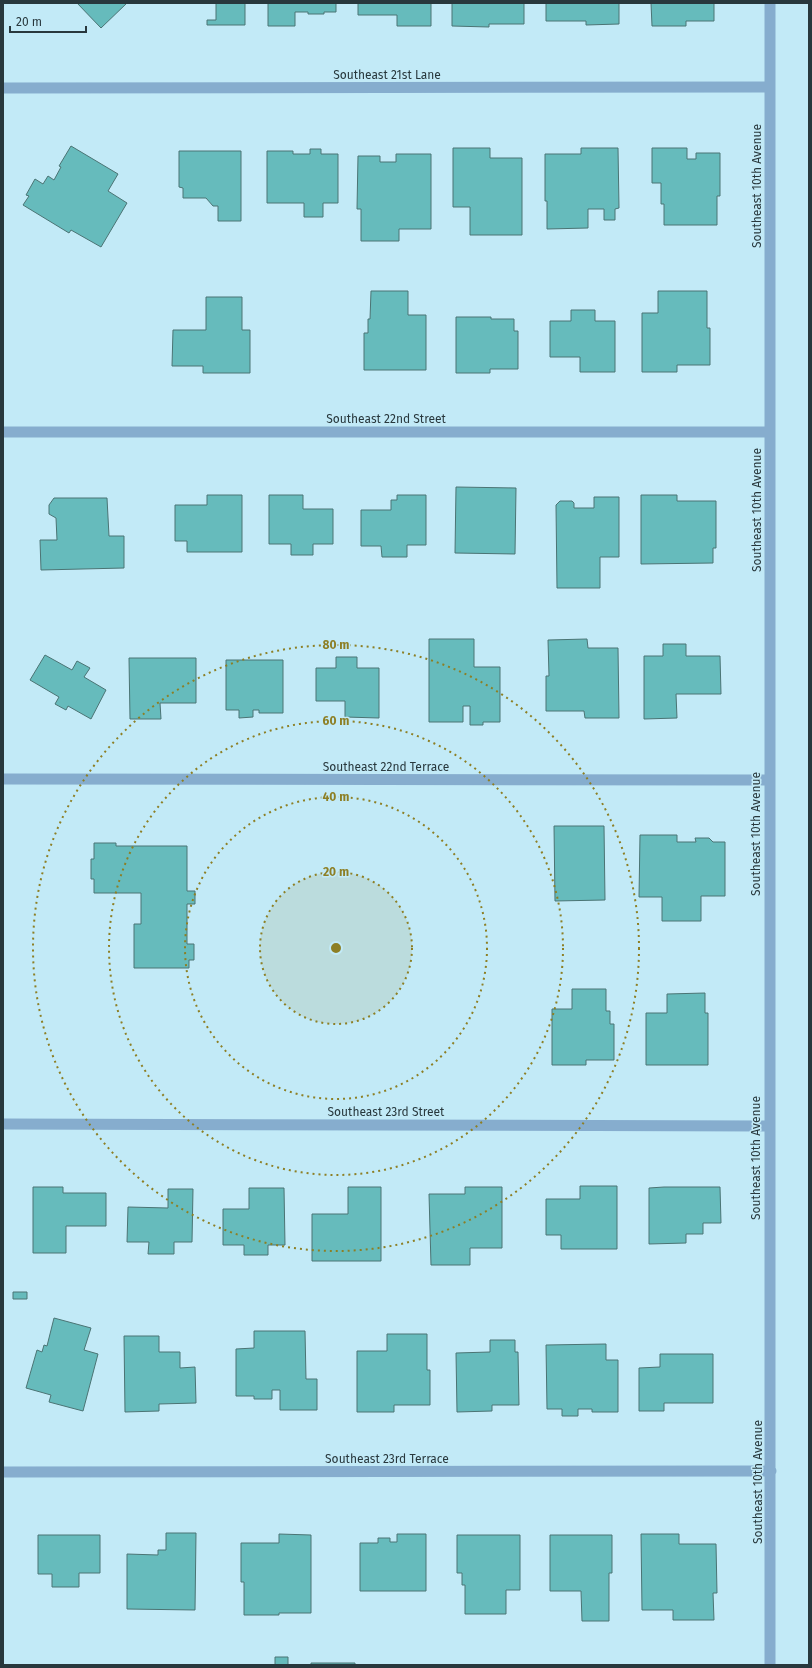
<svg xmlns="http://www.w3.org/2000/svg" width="812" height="1668" viewBox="0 0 812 1668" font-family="'Fira Sans',sans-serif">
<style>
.building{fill:#66bbbc;stroke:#4b7474}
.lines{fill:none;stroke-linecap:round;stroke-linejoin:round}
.minor{stroke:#86adce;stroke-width:11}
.ring{fill:none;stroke:#8d7f25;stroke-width:2;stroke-dasharray:2 4}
.labels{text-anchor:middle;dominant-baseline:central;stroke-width:3;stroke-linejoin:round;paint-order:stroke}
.street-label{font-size:12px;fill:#28383d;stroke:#c2eaf7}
.centre{fill:#8d7f25;stroke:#c2eaf7;stroke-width:2}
.ring-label{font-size:12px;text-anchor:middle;font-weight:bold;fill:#8d7f25;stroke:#c2eaf7;stroke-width:3;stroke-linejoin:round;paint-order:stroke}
</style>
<rect width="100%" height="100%" fill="#c2eaf7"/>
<path class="building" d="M77,3H127L101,28Z
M216,3H245V25H207V20H216Z
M268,3H336V12H324V14H308V12H295V26H268Z
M358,3H431V26H397V15H358Z
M452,3H524V24H489V27L452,26Z
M546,3H619V24L586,25V21H546Z
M651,3H714V21H686V26H652Z
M71,146L118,174L108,191L127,203L101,247L71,230L69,233L23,205L29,196L26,195L35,179L43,184L48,176L54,180L61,167L59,166Z
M453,148H490V158H522V235H470V207H453Z
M581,148H618L619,208L615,209V220H604V209H588V228L547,229V201H545V154H581Z
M652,148H687V159H696V153H720V196H717V225H664V204H661V183H652Z
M310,149H321V154H338V203H323V217H304V203H267V151H293V154H310Z
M179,151H241V221H218V206H213L206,198H183V188L179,187Z
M396,154H431V229H399V241H361V209H357L358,156H380V162H396Z
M371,291H408V315H426V370H364V333H368V319H370Z
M658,291H707V328H710V365H677V372H642V313H658Z
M206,297H242V330H250V373H203V366H172L173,330H206Z
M571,310H595V321H615V372H580V357H550V321H571Z
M456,317H491V319H514V331H518V369H490V373H456Z
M456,487L516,488L515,554L455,553Z
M207,495H242V552H187V541H175V505H207Z
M269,495H303V509H333V544H313V555H291V544H269Z
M397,495H426V545H407V557H382L381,546H361V510H391V500H397Z
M641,495H677V501H716V548H713V563L641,564Z
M594,497H619V557H600V588H557L556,505L560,501H572L574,503V508H594Z
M54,498H107L109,536H124V568L41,570L40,540H57L56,518L49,514V505Z
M429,639H474V667H500V722H483V725H470V706H463V722H429Z
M587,639L588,648H618L619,718H585L584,711H546V676H549L548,640Z
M663,644H686V656H720L721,694H676L677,718L644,719V656H663Z
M45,655L72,670L77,661L90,668L84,677L106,690L91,719L68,706L66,710L55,704L59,697L30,680Z
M336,657H357V668H379V718L345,717V701H316V668H336Z
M129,658H196V703H160L161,719H130Z
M226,660H283V713H259V710H253V717L239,718V710H226Z
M554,826H604L605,900L555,901Z
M640,835H677V842H696L695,838H709L713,842H725V896H701V921H662V897H639Z
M94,843H116V846H187V891H195V904H187V944H194V960H189V968H134V924H141V893H94V879H91V859H94Z
M572,989H606V1011H610V1024H614V1060H586V1065H552V1009H572Z
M705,993V1013H708V1065H646V1013H667V994Z
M580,1186H617V1249H561V1235H546V1199H580Z
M33,1187H63V1193H106V1226H66V1253H33Z
M348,1187H381V1261H312V1214H348Z
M465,1187H502V1248H470V1265H431L429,1194H465Z
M664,1187H720L721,1223H703V1234H686V1243L649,1244V1188Z
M249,1188H284L285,1245H268V1255H244V1245H223V1209H249Z
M168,1189H193L192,1242H174V1254H148L149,1242H127L128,1207L168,1208Z
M13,1292H27V1299H13Z
M54,1318L91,1328L84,1350L98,1354L83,1411L49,1402L51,1395L26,1388L37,1350L42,1352L44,1345L47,1346Z
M254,1331H305L306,1379H317V1410H280V1390H272V1399H254V1396H236V1349L254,1348Z
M387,1334H427V1370H430V1405H394V1412H357V1351H387Z
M124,1336H159V1352H180V1368L195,1367L196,1403L159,1404V1411L125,1412Z
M490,1340H515V1352H518L519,1405H492V1411L457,1412L456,1353L490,1352Z
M606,1344V1360H618V1412H592V1409H578V1416H562V1409H547L546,1345Z
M660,1354H713V1403H664V1411H639V1368L660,1367Z
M166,1533H196L195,1610L127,1609V1554L158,1555V1550H166Z
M279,1534L311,1535V1613H279V1615H244V1582H241V1543H279Z
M397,1534H426V1591H360V1543H378V1538H390V1542H397Z
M641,1534H679V1544H716L717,1593H713L714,1620H673V1610H642Z
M38,1535H100V1573H79V1587H52V1574H38Z
M457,1535H520V1590H506V1614H465V1585H462V1573H457Z
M550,1535H612V1573H609V1621H582L581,1591H550Z
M275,1657H288V1665H275Z
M311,1663H355V1665H311Z"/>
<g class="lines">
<path class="minor" d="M770,3V1665
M3,88L770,87
M3,432H770
M3,779L769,780
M3,1124L769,1126
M3,1472L771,1471"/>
</g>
<circle cx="336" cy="948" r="76" fill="#8d7f25" fill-opacity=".12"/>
<g class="ring">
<circle cx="336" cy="948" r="76"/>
<circle cx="336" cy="948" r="151"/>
<circle cx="336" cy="948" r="227"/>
<circle cx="336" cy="948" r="303"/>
</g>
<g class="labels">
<g class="street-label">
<text x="387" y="75">Southeast 21st Lane</text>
<text transform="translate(757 186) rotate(-90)">Southeast 10th Avenue</text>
<text x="386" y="419">Southeast 22nd Street</text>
<text transform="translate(757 510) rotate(-90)">Southeast 10th Avenue</text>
<text x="386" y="767">Southeast 22nd Terrace</text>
<text transform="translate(756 834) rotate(-90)">Southeast 10th Avenue</text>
<text x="386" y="1112">Southeast 23rd Street</text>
<text transform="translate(756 1158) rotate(-90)">Southeast 10th Avenue</text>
<text x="387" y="1459">Southeast 23rd Terrace</text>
<text transform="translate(758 1482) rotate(-90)">Southeast 10th Avenue</text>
</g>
</g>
<circle cx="336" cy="948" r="6" class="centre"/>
<g class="ring-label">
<text x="336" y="649">80 m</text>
<text x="336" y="725">60 m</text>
<text x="336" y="801">40 m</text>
<text x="336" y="876">20 m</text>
</g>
<rect width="812" height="1668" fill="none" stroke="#28383d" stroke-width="8"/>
<path d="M10 26v6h76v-6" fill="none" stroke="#28383d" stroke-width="2"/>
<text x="16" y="26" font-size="12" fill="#28383d" stroke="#c2eaf7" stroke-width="3" paint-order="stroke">20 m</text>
</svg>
